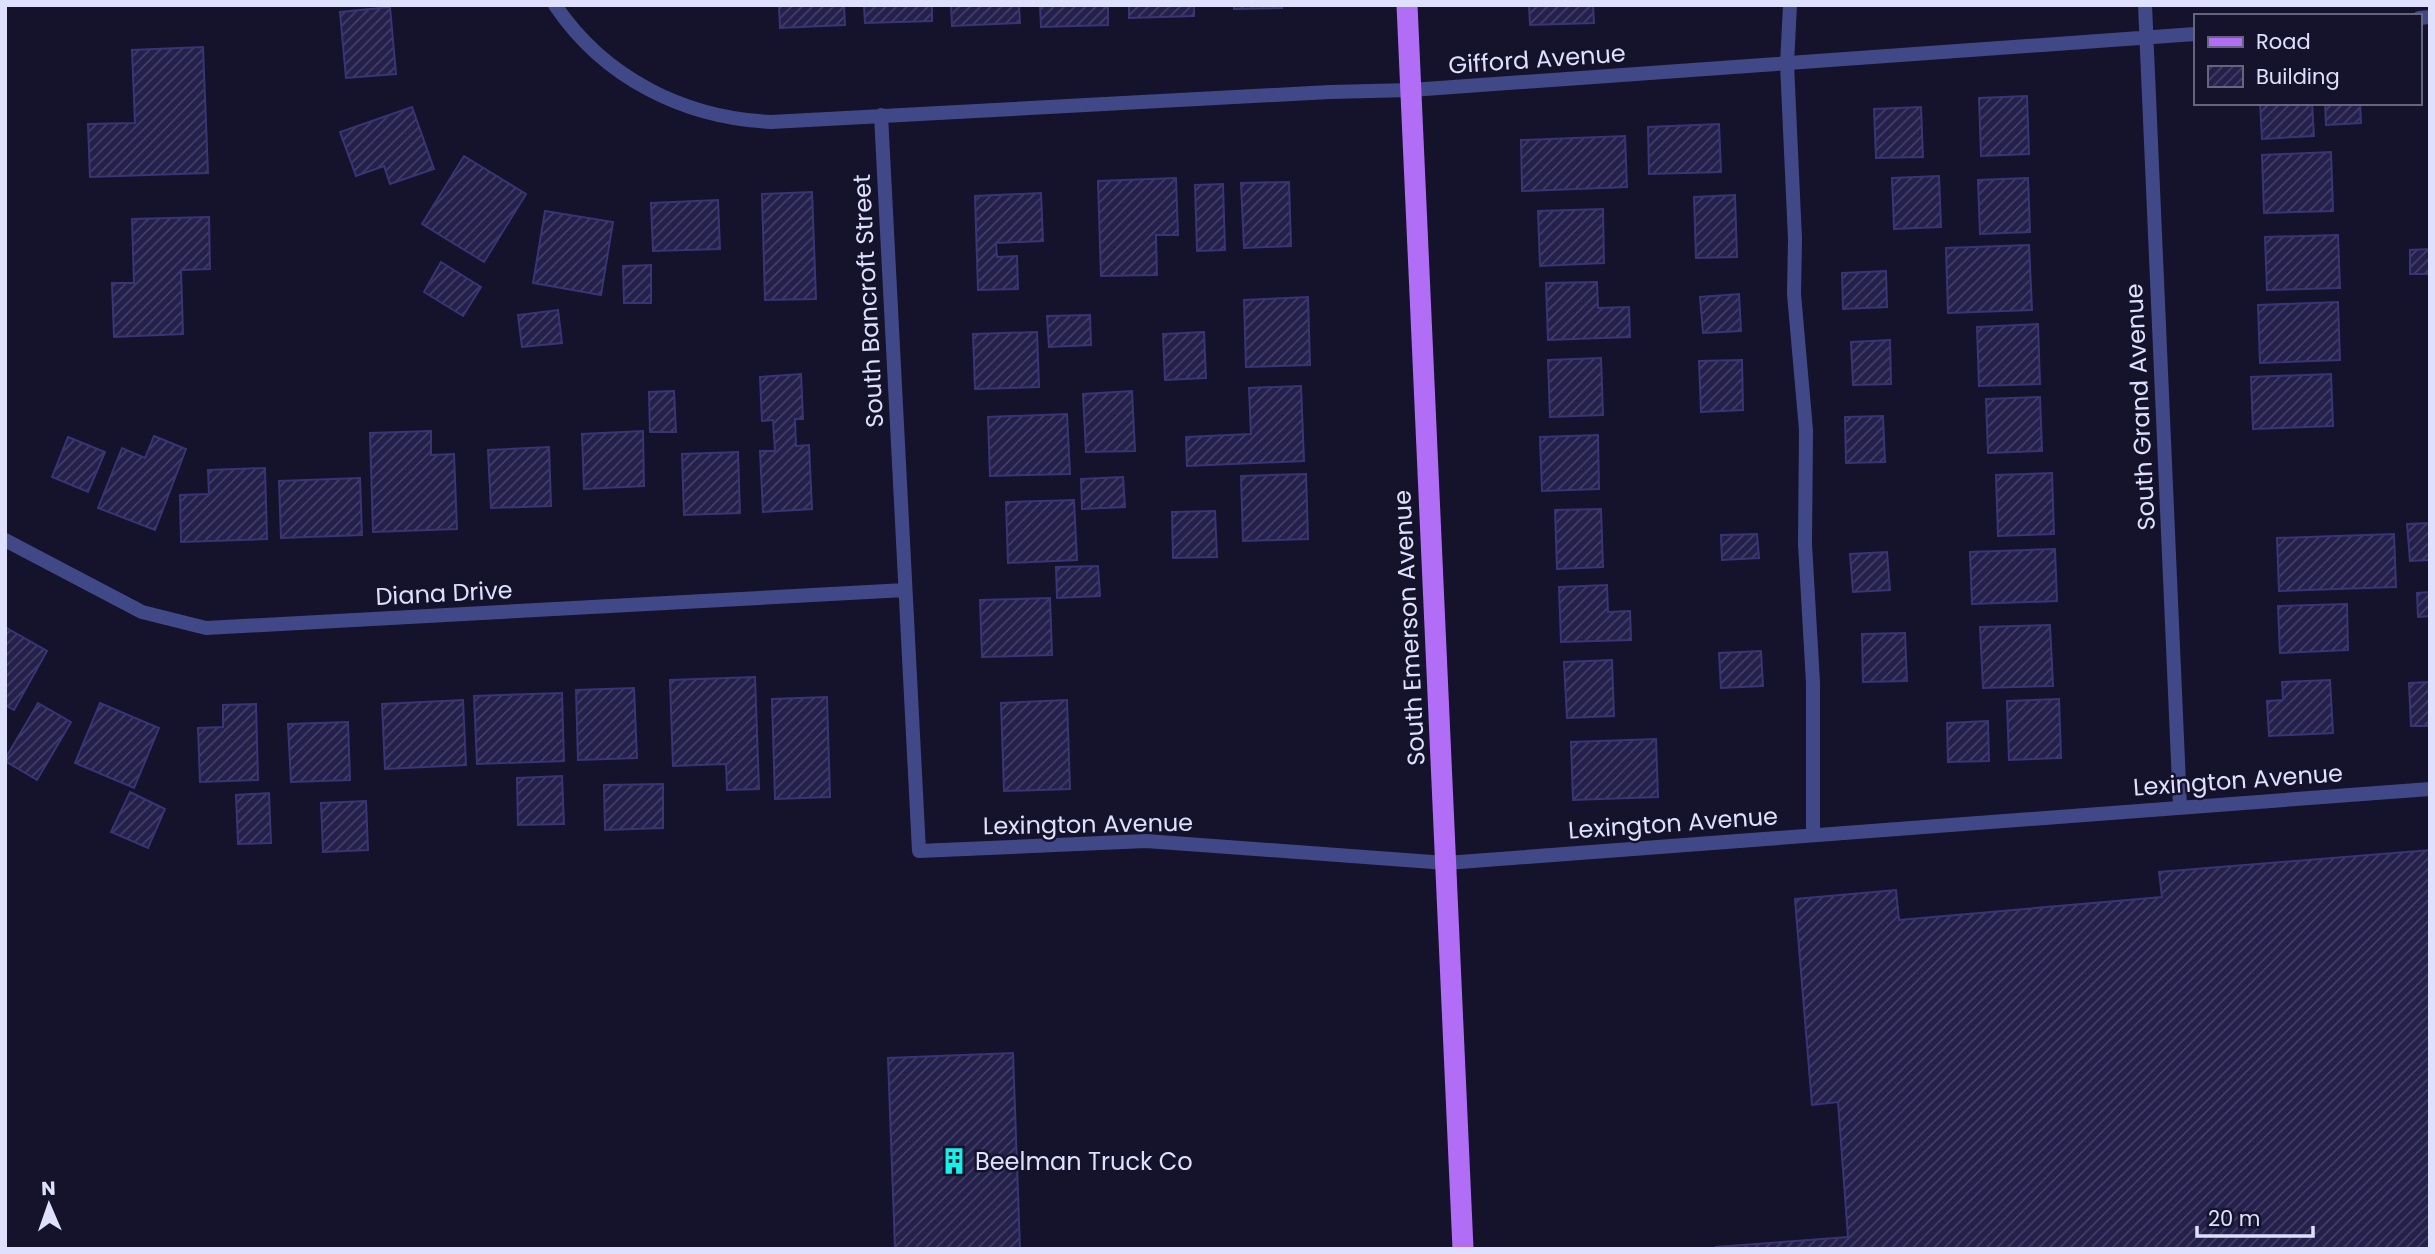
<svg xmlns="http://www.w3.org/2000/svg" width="2435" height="1254" viewBox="0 0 2435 1254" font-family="Poppins,sans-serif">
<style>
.building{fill:url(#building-hatch);stroke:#393475;stroke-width:2}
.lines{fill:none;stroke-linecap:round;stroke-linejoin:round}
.lane{stroke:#414887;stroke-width:14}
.street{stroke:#414887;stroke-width:14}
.primary{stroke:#b16df6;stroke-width:21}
.labels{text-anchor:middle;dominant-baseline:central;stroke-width:5;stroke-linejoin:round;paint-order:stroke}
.street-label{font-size:24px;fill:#dfe0fd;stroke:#14132b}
.poi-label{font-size:24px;fill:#dfe0fd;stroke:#14132b;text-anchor:start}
</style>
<defs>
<pattern id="building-hatch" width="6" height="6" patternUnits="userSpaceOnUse" patternTransform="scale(1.75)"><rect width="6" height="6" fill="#24204b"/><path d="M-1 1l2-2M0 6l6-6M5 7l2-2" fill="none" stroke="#434066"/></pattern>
</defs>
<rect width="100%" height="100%" fill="#14132b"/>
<path class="building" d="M779,5H844L845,25L780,28Z
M864,5H932V21L865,23Z
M951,5H1019L1020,23L952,26Z
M1040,5H1108V25L1041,27Z
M1129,5H1194V16L1129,18Z
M1234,5H1282V8L1234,9Z
M1529,5H1593L1594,23L1530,25Z
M390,7L396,74L346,78L340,12Z
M203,47L208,173L90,177L88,124L135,123L132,50Z
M2027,96L2029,154L1981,156L1979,98Z
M2260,103H2312L2314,136L2262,139Z
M2325,103H2360L2361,123L2326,125Z
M412,107L434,169L390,184L384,166L356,176L340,132Z
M1921,107L1923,157L1876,158L1874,109Z
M1719,124L1721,172L1649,174L1648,127Z
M1625,136L1627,187L1522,191L1521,140Z
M2331,152L2333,211L2264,213L2262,155Z
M464,156L526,194L484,262L422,224Z
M1939,176L1941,227L1894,229L1892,178Z
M1176,178L1178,235H1156L1157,275L1101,276L1098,181Z
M2028,178L2030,232L1980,234L1978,180Z
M1289,182L1291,246L1244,248L1241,183Z
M1223,184L1225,250L1197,251L1195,185Z
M812,192L816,299L765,300L762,194Z
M1041,193L1043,241L996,243L997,257L1017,256L1018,289L978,290L975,196Z
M1735,195L1737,257L1696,258L1694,197Z
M718,200L720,249L653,251L651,203Z
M1603,209L1604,263L1540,266L1538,211Z
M545,211L613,222L601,295L533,283Z
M209,217L210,269L181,270L183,334L114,337L112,283H134L132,219Z
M2338,235L2340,288L2267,290L2265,237Z
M2029,245L2032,310L1948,313L1946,248Z
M2430,249V274H2410V250Z
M441,262L481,287L463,316L424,292Z
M651,265V303H624L623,266Z
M1886,271L1887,307L1843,309L1842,273Z
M1597,282L1598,308L1629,307L1630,337L1548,340L1546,283Z
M1739,294L1741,331L1703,333L1700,297Z
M1308,297L1310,365L1246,367L1244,300Z
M2338,302L2340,360L2260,363L2258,305Z
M558,310L562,343L522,347L518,315Z
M1090,315L1091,345L1049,347L1047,316Z
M2038,324L2040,384L1979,386L1977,327Z
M1037,332L1039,387L975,389L973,334Z
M1204,332L1206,378L1165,380L1163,334Z
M1890,340L1891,384L1853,385L1851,342Z
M1601,358L1603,415L1550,417L1548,360Z
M1742,360L1743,410L1701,412L1699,361Z
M801,374L803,419H795L796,446L809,445L812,509L763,512L760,451H775L773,420L762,421L760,377Z
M2331,374L2333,426L2253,429L2251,377Z
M1301,386L1304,461L1187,466L1186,437L1251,434L1249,388Z
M674,391L676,432H650L649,392Z
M1132,391L1135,451L1086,452L1083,394Z
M2040,397L2042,451L1988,453L1986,399Z
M1067,414L1070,474L990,476L988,417Z
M1883,416L1885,462L1846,463L1845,417Z
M431,431V455L454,454L457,529L373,532L370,433Z
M643,431L644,486L584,489L582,434Z
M1598,435L1599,489L1542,491L1540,437Z
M154,436L186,449L155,530L98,508L122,448L145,458Z
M68,437L105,452L88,492L52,477Z
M549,447L551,506L491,508L488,450Z
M738,452L740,513L684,515L682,454Z
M265,468L267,539L181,542L180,495L209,494L208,470Z
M2052,473L2054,534L1998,536L1996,475Z
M1306,474L1308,539L1243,541L1241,476Z
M1123,477L1125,507L1082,509L1081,479Z
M360,478L362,535L281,538L279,481Z
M1074,500L1077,560L1008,563L1006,502Z
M1601,509L1603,567L1557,569L1555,510Z
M1215,511L1217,557L1173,558L1172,512Z
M2430,523V560L2410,561L2407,524Z
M1757,534L1759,558L1722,560L1721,535Z
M2394,534L2396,587L2279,591L2277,538Z
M2055,549L2057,601L1972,604L1970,552Z
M1887,552L1890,590L1853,592L1850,554Z
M1098,566L1100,596L1057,598L1056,567Z
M1607,585L1608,612L1630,611L1631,640L1561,642L1559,587Z
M2430,592V616L2418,617L2417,593Z
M1050,598L1052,655L982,657L980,600Z
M2347,604L2348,650L2280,653L2278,606Z
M2050,625L2053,686L1983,688L1980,627Z
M5,627L47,651L14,710L5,705Z
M1905,633L1907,681L1863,682L1862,634Z
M1761,651L1763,686L1721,688L1719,653Z
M1612,660L1614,716L1567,718L1564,662Z
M755,677L759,789L727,790L726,764L673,766L670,680Z
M2330,680L2333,733L2269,736L2267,701L2283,700L2282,682Z
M2430,682V726H2411L2409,683Z
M634,688L637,758L578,760L576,690Z
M562,693L564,761L477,764L474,696Z
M827,697L830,797L775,799L772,699Z
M2059,699L2061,758L2009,760L2007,701Z
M463,700L466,765L385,769L382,704Z
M1067,700L1070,789L1004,791L1001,703Z
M38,703L71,722L37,780L5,761V759Z
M100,703L159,728L134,788L75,763Z
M256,704L258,780L200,782L198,728L223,727V705Z
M1988,721L1989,761L1948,762L1947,723Z
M348,722L350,780L291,782L288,724Z
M1656,739L1658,797L1573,800L1571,742Z
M562,776L564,824L518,825L517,778Z
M663,784V828L605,830L604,785Z
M130,792L165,809L148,848L111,832Z
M269,793L271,843L238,844L236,795Z
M366,801L368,850L323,852L321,803Z
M2430,850V1249H1716V1247L1848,1237L1838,1102L1812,1105L1795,899L1896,890L1899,920L2162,897L2159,872Z
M1013,1053L1020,1249H895L888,1058Z"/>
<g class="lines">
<path class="lane" d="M1790,5L1787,64L1795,239L1794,294L1806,430L1805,544L1813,683V835"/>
<path class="street" d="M555,5C604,78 684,118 771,122L1330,92L1411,90L2195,34
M2145,5L2180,807
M2419,18L2430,17
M881,115L919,851L1146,841L1446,863L2430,789
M5,540L142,612L206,628L905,590"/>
<path class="primary" d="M1407,5L1463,1249"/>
</g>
<defs>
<symbol id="building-bare" viewBox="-9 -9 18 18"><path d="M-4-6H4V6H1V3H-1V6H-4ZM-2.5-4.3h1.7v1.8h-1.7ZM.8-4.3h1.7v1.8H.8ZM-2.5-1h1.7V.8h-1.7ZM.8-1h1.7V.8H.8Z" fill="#18f0ea" stroke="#14132b" stroke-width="2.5" paint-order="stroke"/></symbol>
</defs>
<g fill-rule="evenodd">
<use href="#building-bare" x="935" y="1142" width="38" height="38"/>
</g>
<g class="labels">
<g class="street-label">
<text transform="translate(1537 59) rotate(-4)">Gifford Avenue</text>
<text transform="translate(868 301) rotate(-93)">South Bancroft Street</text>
<text transform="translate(2140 407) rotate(-93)">South Grand Avenue</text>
<text transform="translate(444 593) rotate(-3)">Diana Drive</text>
<text transform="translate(1409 628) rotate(-93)">South Emerson Avenue</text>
<text transform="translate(2238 780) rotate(-4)">Lexington Avenue</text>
<text transform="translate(1673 823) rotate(-4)">Lexington Avenue</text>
<text transform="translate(1088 824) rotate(-1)">Lexington Avenue</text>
</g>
<g class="poi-label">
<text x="975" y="1161">Beelman Truck Co</text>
</g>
</g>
<rect width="2435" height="1254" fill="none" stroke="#dfe0fd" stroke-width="14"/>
<rect x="2194" y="14" width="228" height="91" fill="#14132b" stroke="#65657f" stroke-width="2"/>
<rect x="2208" y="37" width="35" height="10" fill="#b16df6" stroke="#65657f" stroke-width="2"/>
<text x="2256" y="49" font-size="21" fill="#dfe0fd">Road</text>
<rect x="2208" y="66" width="35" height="21" fill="url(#building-hatch)" stroke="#65657f" stroke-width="2"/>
<text x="2256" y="84" font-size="21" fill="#dfe0fd">Building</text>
<g transform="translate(49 1205) rotate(358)" stroke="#14132b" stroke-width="5" paint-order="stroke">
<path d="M0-5L12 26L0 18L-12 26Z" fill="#dfe0fd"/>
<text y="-10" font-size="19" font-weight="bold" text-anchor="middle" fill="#dfe0fd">N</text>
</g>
<path d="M2197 1226v10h116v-10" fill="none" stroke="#dfe0fd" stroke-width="3.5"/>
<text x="2208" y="1226" font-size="21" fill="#dfe0fd" stroke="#14132b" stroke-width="5" paint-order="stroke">20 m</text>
</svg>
